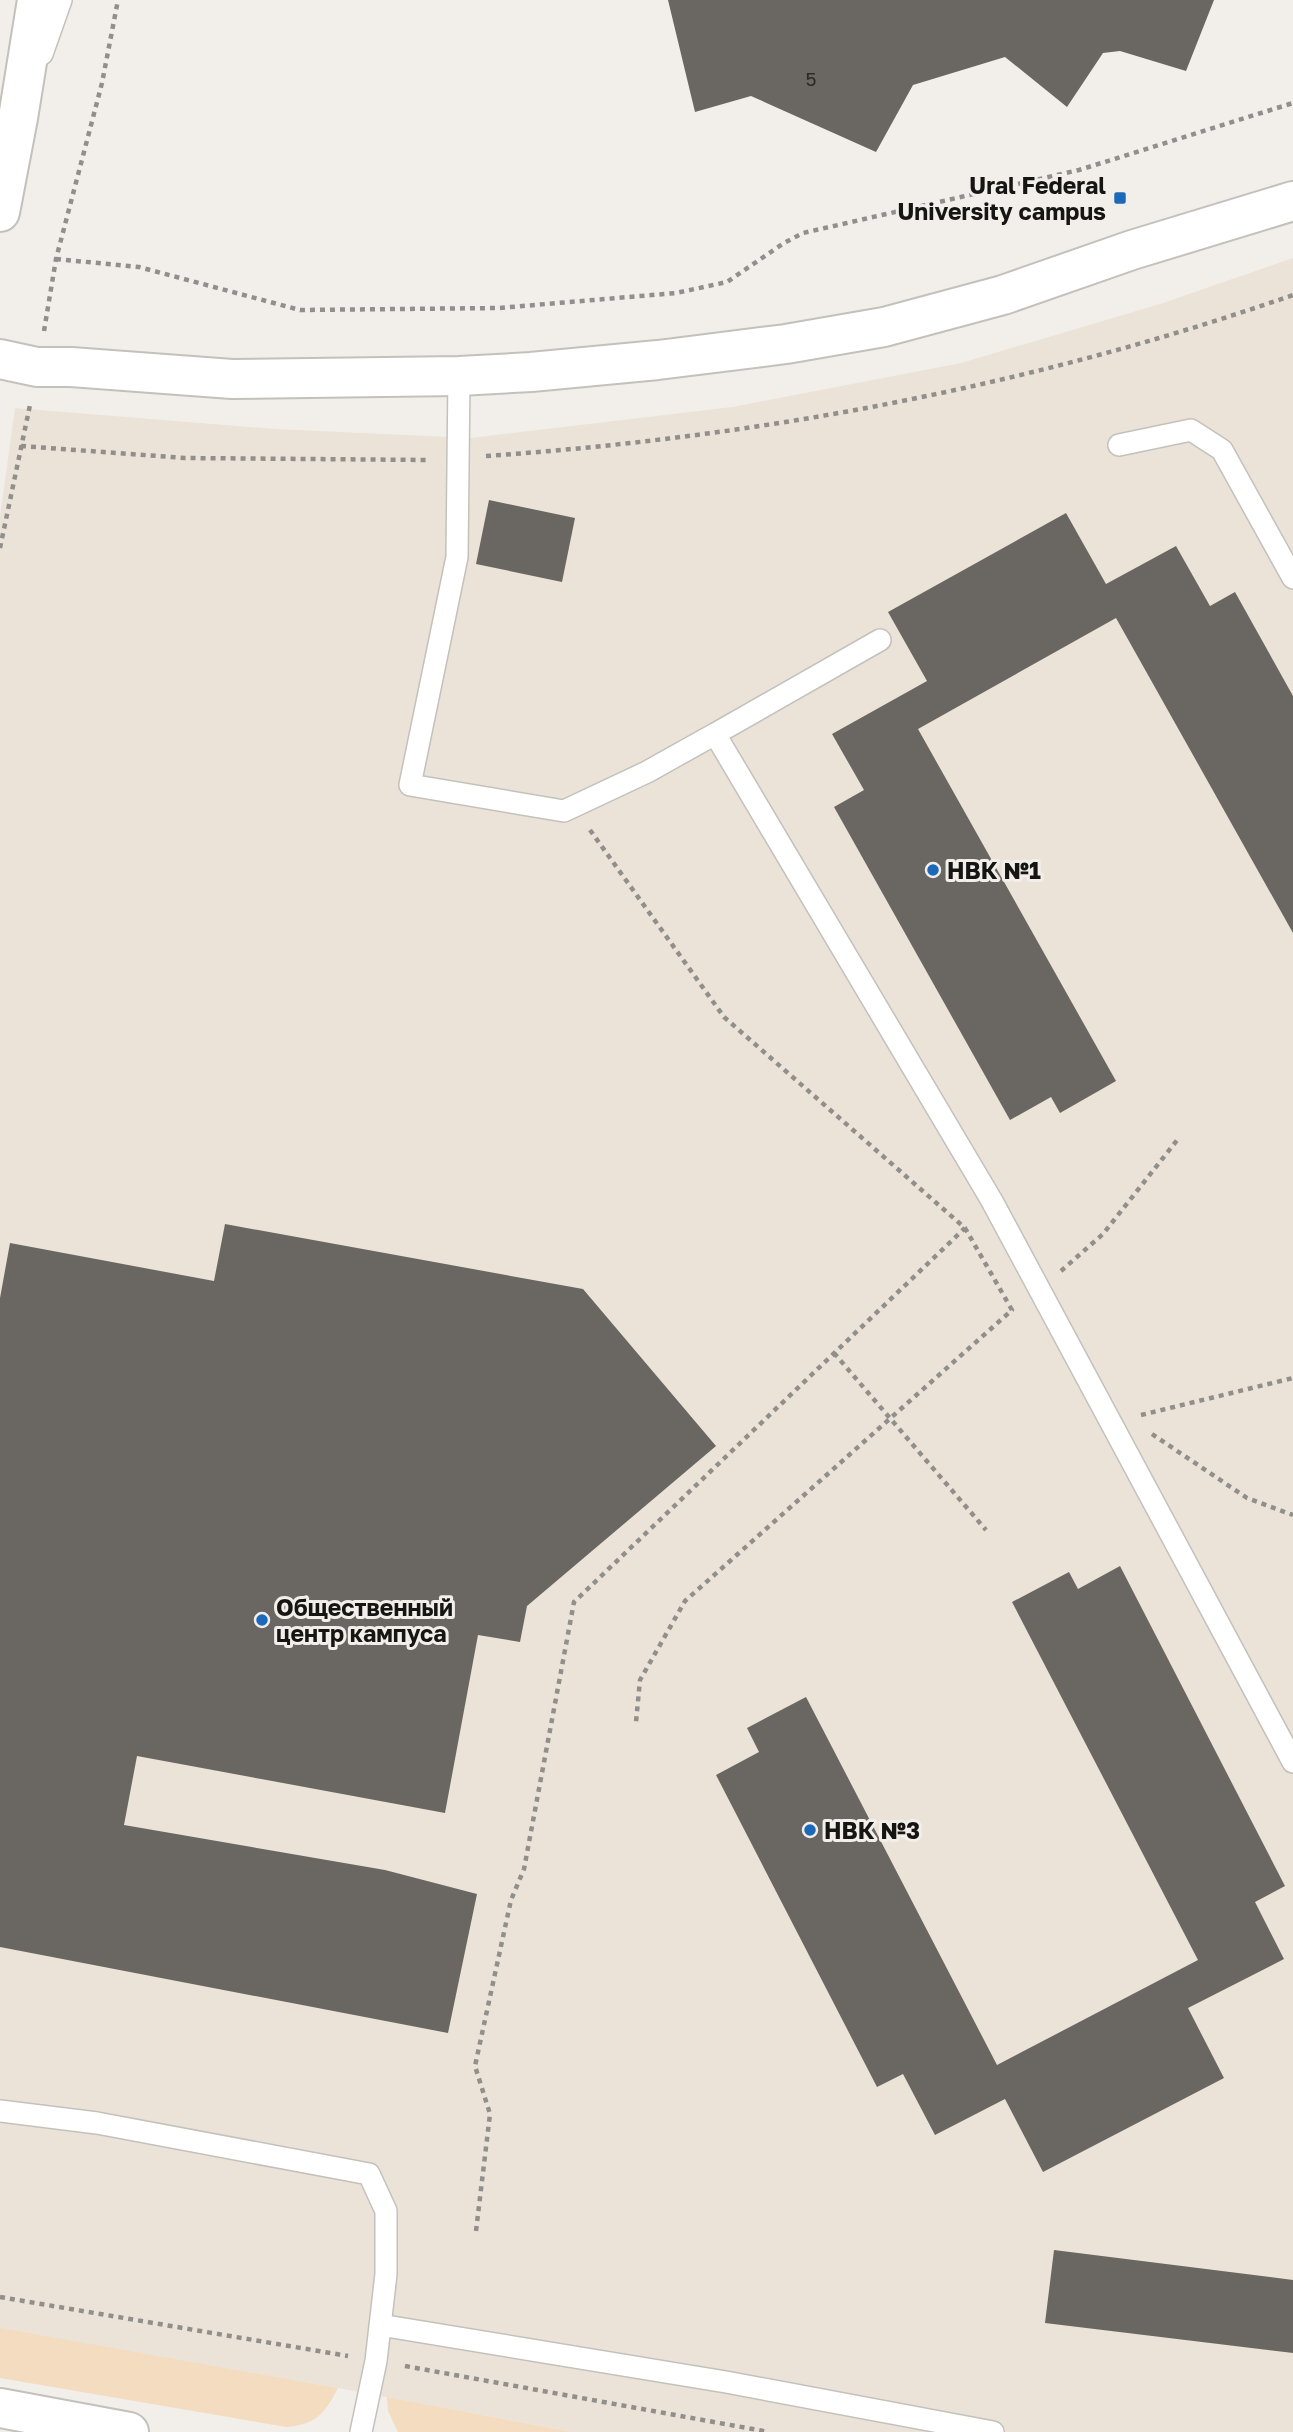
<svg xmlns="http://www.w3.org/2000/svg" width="1293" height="2432" viewBox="0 0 1293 2432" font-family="'Golos Text',sans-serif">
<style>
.built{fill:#ebe3d8}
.green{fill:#f3dcbf}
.building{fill:#6a6763}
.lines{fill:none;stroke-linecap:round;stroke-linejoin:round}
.lane-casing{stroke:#c4c1bc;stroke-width:24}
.street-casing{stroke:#c4c1bc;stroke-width:42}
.secondary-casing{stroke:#c4c1bc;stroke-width:42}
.path{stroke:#918f8b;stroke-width:4.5;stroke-dasharray:5 5;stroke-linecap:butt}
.lane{stroke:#fff;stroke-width:21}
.street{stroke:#fff;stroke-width:38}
.secondary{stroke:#fff;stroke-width:38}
.poi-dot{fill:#1d69b9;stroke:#f2efea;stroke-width:2.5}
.labels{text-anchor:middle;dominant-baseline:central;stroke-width:6;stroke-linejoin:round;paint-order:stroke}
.number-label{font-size:19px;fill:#2c2a28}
.poi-label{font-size:23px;font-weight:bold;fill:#171514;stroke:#f2efea;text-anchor:start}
</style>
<rect width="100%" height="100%" fill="#f2efea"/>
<path class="built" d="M1293,258V2432H572L338,2388L0,2329V516L15,408L276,429L471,438L732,407L961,363L1160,304Z"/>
<path class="green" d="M0,2328L338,2388C325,2413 316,2425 286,2427L0,2378Z
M387,2397L572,2432H398L388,2411Z"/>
<path class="building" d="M668,0H1214L1186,71L1120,51L1103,53L1067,107L1005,57L913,85L876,152L751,96L695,112Z
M489,500L575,518L562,582L476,564Z
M1066,513L1106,584L1176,546L1210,606L1235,592L1293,696V933L1116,618L918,729L1116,1081L1060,1113L1051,1097L1010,1120L834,807L864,790L832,734L927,681L888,612Z
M225,1224L583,1289L716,1446L527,1606L520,1642L478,1635L445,1813L137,1756L124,1825L385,1870L477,1894L448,2033L0,1947V1298L10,1243L214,1281Z
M1120,1566L1285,1886L1255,1902L1284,1959L1188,2008L1224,2078L1043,2172L1005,2099L935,2135L903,2074L877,2087L716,1775L759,1752L747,1728L806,1697L997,2065L1198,1960L1012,1602L1069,1572L1078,1589Z
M1054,2250L1293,2280V2353L1045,2323Z"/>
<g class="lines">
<defs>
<path id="lane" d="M42,54L61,0
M459,376L457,557L410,785L564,811L647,772L715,734L992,1201L1293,1762
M1119,445L1191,430L1222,450L1293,578
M715,734L880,640
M0,2111L97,2123L369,2174L386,2211V2274L376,2361L361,2432
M380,2325L726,2382L993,2432"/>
<path id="street" d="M0,359L37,367H71L232,379L459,376L531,372L658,360L786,344L884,327L1003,295L1132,250L1293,201
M0,2408L129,2432"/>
<path id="secondary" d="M0,212L18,118L37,0"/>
</defs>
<use href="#lane" class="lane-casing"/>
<use href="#street" class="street-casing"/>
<use href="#secondary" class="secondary-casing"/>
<path class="path" d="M56,259L139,267L300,310L499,308L676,293L727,282L784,243L803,233L1079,170L1293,103
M44,331L56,259L102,83L118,0
M21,446L185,458L429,460
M486,456C761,437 1032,386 1293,295
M0,548L30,405
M590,830L724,1017L965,1228L1012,1310L685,1601L640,1680L636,1722
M1061,1271L1103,1234L1178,1139
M834,1353L986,1530
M1141,1415L1293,1378
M1152,1434L1247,1498L1293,1515
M476,2231L490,2114L475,2066L511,1900L524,1869L574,1602L965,1228
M0,2297L348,2356
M405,2366L769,2432"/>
<use href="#lane" class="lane"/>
<use href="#street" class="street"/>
<use href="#secondary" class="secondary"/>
</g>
<g class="poi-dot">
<rect x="1113" y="191" width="14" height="14" rx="3.5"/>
<circle cx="933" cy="870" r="7"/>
<circle cx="262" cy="1620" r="7"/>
<circle cx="810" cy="1830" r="7"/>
</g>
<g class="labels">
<g class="number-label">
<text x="811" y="78">5</text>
</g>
<g class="poi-label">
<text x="1106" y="185" text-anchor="end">Ural Federal<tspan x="1106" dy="26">University campus</tspan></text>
<text x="947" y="870">НВК №1</text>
<text x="276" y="1607">Общественный<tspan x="276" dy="26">центр кампуса</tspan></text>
<text x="824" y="1830">НВК №3</text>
</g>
</g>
</svg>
